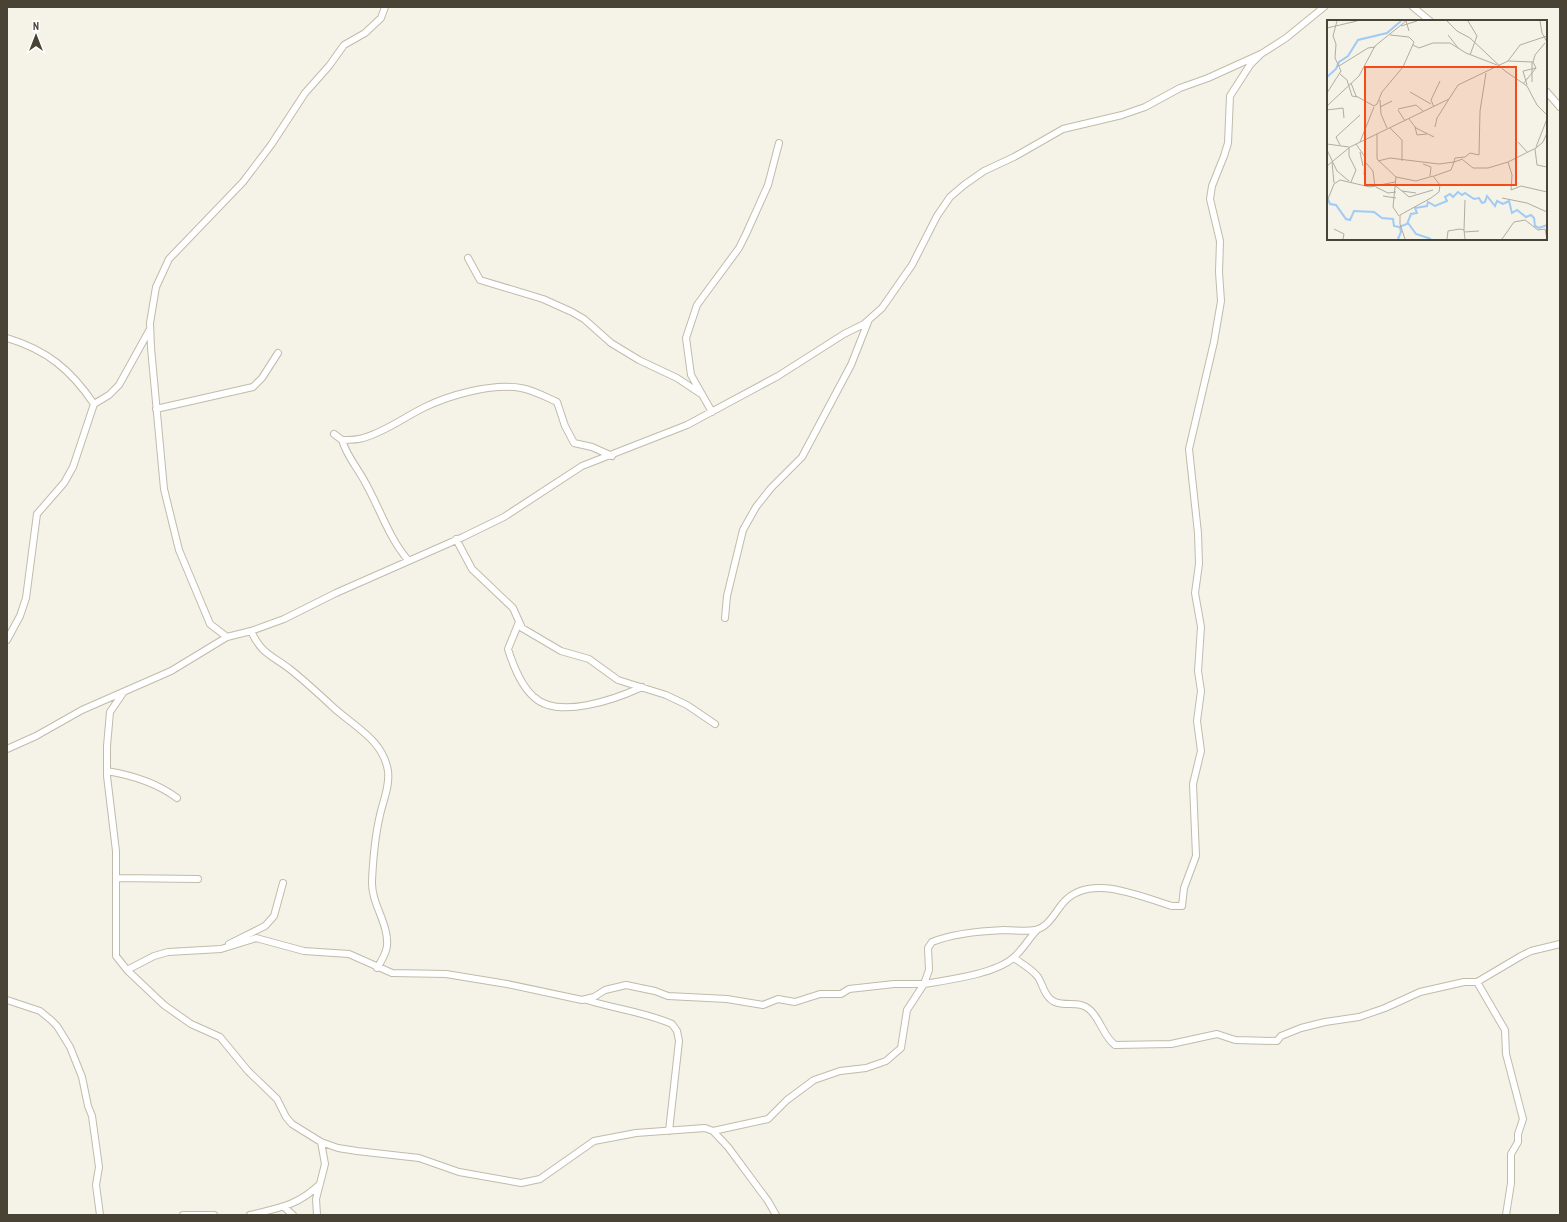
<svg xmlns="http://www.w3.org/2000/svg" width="1567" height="1222" viewBox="0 0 1567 1222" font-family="'PT Sans Narrow',sans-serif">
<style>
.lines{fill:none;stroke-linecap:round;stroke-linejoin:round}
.minor-casing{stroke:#c1bba9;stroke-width:8}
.minor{stroke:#fff;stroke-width:6}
.inset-river{fill:none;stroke:#9fcbf6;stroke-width:2}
.inset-road{fill:none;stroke:#b0aca0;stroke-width:1}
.view{fill:#f64b16;fill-opacity:0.15;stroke:#f64b16;stroke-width:2}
.inset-edge{fill:none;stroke:#494335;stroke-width:2}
</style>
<rect width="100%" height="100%" fill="#f5f2e7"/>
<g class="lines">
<defs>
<path id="minor" d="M1413,7L1430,21
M1546,91L1560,107
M468,258L480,280L543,299L572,312L584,319L611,343L639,360L677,378L701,394
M7,338C47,350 71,370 94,404L109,395L119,385L150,329
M156,409L253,387L262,378L278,353
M712,412L691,375L686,338L697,305L739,248L746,234L768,185L779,143
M334,434L342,440C349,440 357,440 363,438C385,432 403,418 423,408C449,395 492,383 521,388C533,390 546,397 557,402L565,426L574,443L592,447L612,456
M342,440C347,457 358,468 366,484C380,509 389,538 408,560
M456,539L472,569L513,608L522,628L561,651L589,659L618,680L666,695L687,705L715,724
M725,618L727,596L743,530L756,507L771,488L802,457L851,365L868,322
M519,622L508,649C513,665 521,686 534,697C558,720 616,699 642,687
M251,631C262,655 272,655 291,670C306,682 320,695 334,708C355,727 383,740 388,771C390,786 383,801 380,815C375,836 373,860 372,881C371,904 389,923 387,946C386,953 381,962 377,968
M227,637L210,624L205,612L179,550L164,489L151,348L150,323L156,287L169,259L243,182L271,145L305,93L329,66L344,45L365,33L381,18L385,7
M7,640L20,616L26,598L37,514L64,483L73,467L94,404
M123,693L110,712L107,746V776L116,851V956L127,970L164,1005L191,1024L220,1037L248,1071L277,1099L286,1117L292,1124L321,1142L325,1164L316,1199L317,1215
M7,749L36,736L82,710L171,671L227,637L251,631L284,619L336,593L463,537L504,517L582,466L687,425L778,376L844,334L864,324L882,308L912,265L937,216L950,197L964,185L984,171L1014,157L1063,129L1122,115L1145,107L1180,88L1208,78L1261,54L1286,38L1324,7
M107,771C131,775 157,783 177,798
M116,878L198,879
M229,944L265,926L274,916L283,883
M1014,958C1021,963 1032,969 1038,977C1043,985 1045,998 1055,1002C1066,1007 1080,1000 1090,1010C1101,1020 1103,1036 1115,1045L1171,1044L1217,1034L1235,1040L1277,1041L1281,1036L1301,1028L1325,1022L1359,1017L1385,1008L1420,992L1464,982H1477L1521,956L1531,951L1560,944
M127,970L154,956L168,952L221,949L256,938L304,951L349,954L392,973L446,974L507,984L582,1000L594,997L605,990L626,985L655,991L668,996L727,999L763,1005L778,999L795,1002L820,994H841L849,989L894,984H924L929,970L928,948L932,942C954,933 981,931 1004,930C1015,930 1025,932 1035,930C1049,927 1055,912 1063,903C1089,872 1141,897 1172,906H1182L1184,888L1196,856L1193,784L1201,751L1197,721L1201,691L1198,671L1201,627L1195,593L1199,564L1198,533L1189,449L1214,342L1221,301L1219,272L1220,241L1210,199L1212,186L1224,156L1228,143L1230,96L1250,65L1261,54
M1477,982L1505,1030L1506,1054L1523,1119L1518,1134V1142L1511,1154V1183L1506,1215
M7,1000L40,1011L51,1020L57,1026L70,1047L82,1077L88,1106L92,1116L99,1167L96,1185L100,1215
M587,1000C615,1009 645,1012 672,1024L677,1031L679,1041L669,1131
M713,1131L768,1119L787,1100L814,1080L840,1071L866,1068L886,1061L901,1048L907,1010L924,984C948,980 995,974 1013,958C1022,951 1029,938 1037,930
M321,1142L338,1148L357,1151L419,1158L459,1172L521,1183L540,1179L594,1141L636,1133L705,1128L713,1131L728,1147L768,1201L776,1215
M284,1207L293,1215
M183,1215H214
M250,1215C278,1208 297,1206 319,1185"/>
</defs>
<use href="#minor" class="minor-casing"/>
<use href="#minor" class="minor"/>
</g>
<g transform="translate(1327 20)">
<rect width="220" height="220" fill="#f5f2e7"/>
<path class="inset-river" d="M0,57L9,49L12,42L21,36L31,20L60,13L74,1M0,177L3,184L9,185L19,199L23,200L27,191L47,192L55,198L66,199L67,206L72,207L80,204L84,194L90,193L88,188L100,186L101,182L108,186L120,181L118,177L123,174L126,177L131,172L135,175L138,173L147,179L152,178L155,183L158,182L160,176L168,186L170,181L176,184L182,181L185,193L190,190L199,197L204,195L207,198L208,206L212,208L220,205M81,203L89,214L104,219M71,219L74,212L73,207"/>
<path class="inset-road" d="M120,1L130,11L143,18L178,51L200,66L210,85L220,95M141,1L150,16L143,35M213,1L215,13L220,22M74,6L90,1M0,8L30,1M121,15L132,29M86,25L92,28L106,23H123L139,33L170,45M181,41L206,42L208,35L218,23M12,46L41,28L48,27M13,54L20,60L25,76L30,77M205,62V42M24,63L29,76L47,86L50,84L55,72L76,47L87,22L82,17L63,15M196,64L209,48M200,65L196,51L209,48L206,42M83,72L104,84M0,73L14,51L8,38L9,24L6,16L10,1M53,80L54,94L60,108M0,86L32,56L48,26L79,1L82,11M53,87L65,81M107,87L104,80L113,61M71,89L89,85L96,91M0,90L16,88L17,98M71,90L78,101M82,99L89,108L107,117M88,107L90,115L100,114M108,107L110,98L122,79M63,108L75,120V141M50,114V139L69,157L66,187L72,196M33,122L47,87M191,122L200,132M0,124L22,127M29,124L38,137L37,155M13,125L9,117L33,95M209,127L220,99M22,128V136L29,150L24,162M208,129L210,145L220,147M0,130L10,151L22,161M33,132L36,146M136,140L146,148H161L181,142L209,128L216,122L220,113M51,141L63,138L112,144L127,142L128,138L138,137L143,133L152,135L153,91L159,53M5,142L7,163M181,142L185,155L184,170L194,166L220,172M39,143L46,151L48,167M96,144L104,147L103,156M0,146L23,127L122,79L131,65L181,41L193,25L220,16M107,156L124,150L127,142L136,139M69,157L89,161L106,156L113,165L112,172L104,178L73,195V204L78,219M66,164L75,171L89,173M49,167L61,173L69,172M75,171L82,177L106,170M56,176L69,178M175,178L200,183L220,192M1,179L7,164L13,160L43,167L68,162M7,209L17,214L16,219M137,210L138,180M137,212L152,211M120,219L121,211L133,209L137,210L138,219M175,219L187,202L198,200L211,210L218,209L220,219"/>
<path class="view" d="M38,47H189V165H38Z"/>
<rect width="220" height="220" class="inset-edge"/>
</g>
<rect width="1567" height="1222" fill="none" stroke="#494335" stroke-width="16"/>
<g transform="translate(36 36)" stroke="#ffffff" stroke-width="3" paint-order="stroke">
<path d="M0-3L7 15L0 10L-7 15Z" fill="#494335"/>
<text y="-6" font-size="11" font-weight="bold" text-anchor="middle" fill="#494335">N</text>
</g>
</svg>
